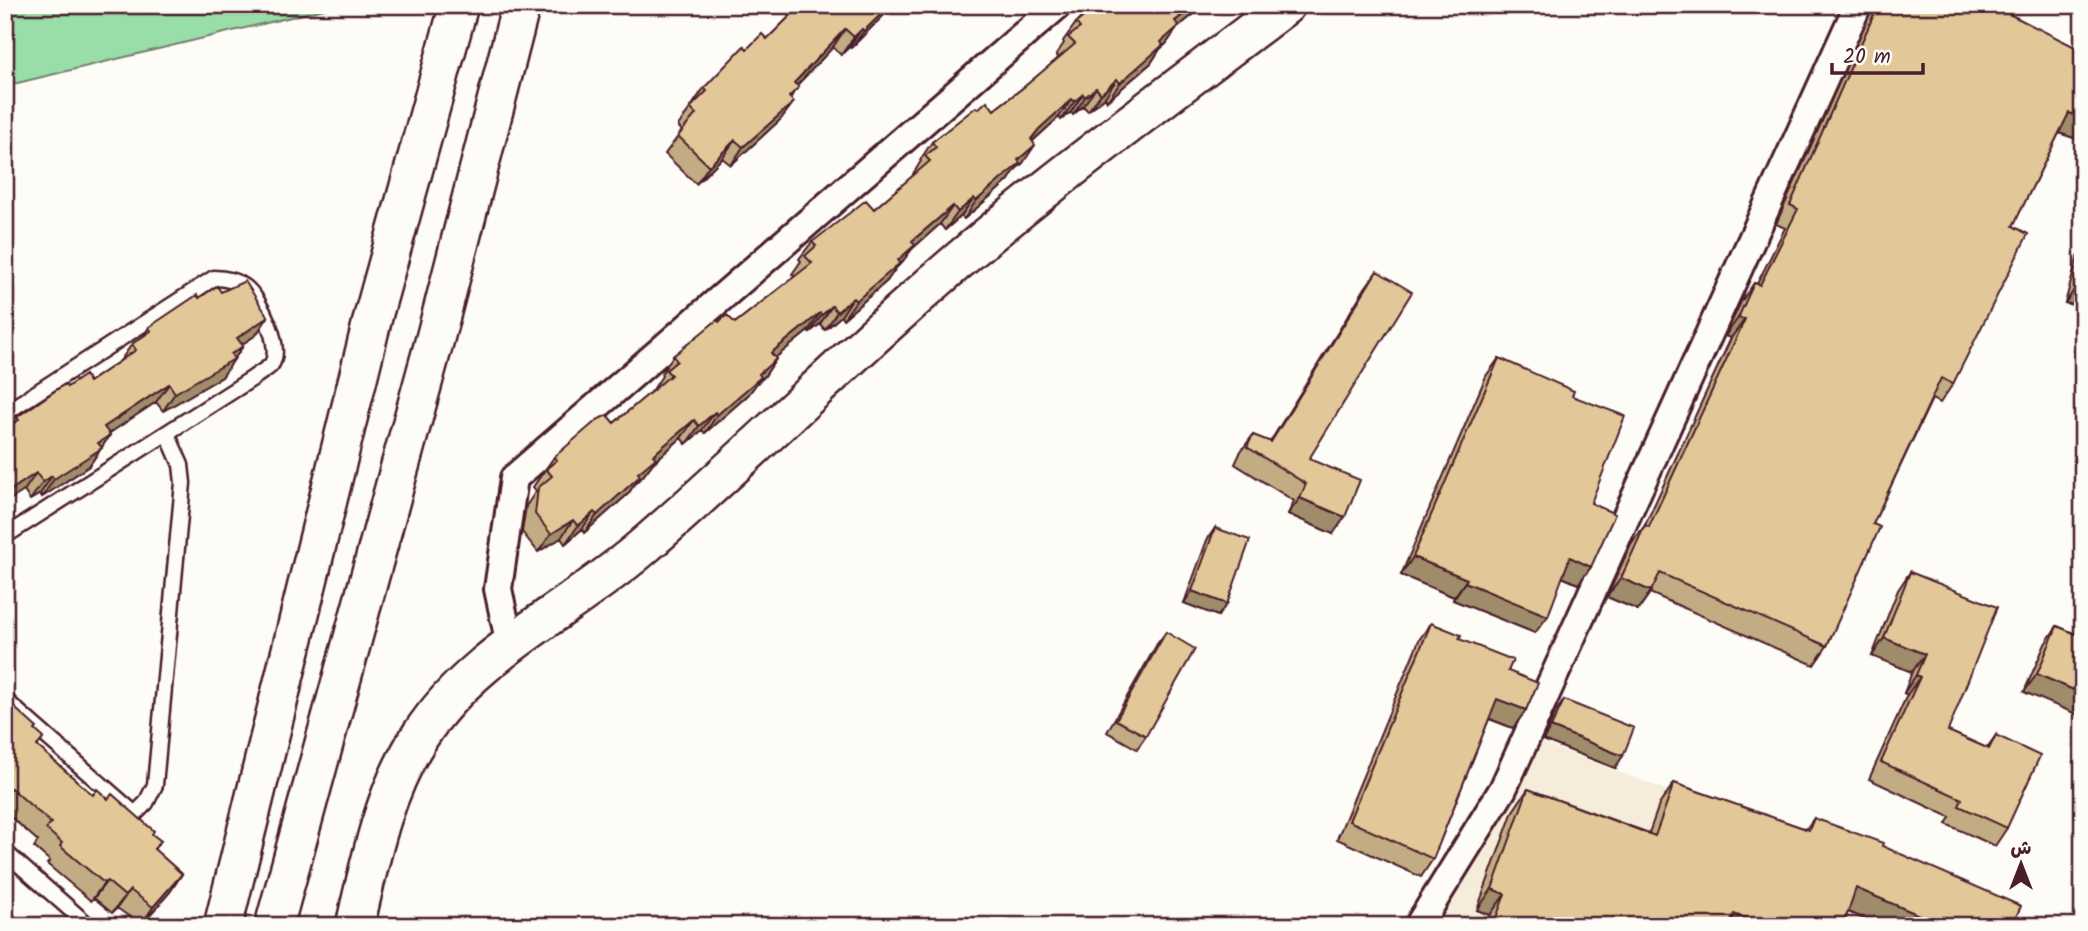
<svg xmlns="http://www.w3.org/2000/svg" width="2088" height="931" viewBox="0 0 2088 931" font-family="Kalam,'Playpen Sans Arabic',sans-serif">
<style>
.built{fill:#f5ecda}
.green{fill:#99dda9;stroke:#727e6a;stroke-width:2}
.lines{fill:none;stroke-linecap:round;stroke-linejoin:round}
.lane-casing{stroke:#4a1f2b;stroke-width:19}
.street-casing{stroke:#4a1f2b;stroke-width:32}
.secondary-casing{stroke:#4a1f2b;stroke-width:42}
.lane{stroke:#fdfcf7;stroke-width:14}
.street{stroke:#fdfcf7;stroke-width:26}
.secondary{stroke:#fdfcf7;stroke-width:37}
.wall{fill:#c2ac83;stroke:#4a1f2b;stroke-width:2}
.shaded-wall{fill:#9e8c6a;stroke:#4a1f2b;stroke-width:2}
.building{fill:#e2c898;stroke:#4a1f2b;stroke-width:2}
</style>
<rect width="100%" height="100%" fill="#fdfcf7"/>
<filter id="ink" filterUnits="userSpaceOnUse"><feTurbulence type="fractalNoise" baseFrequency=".0143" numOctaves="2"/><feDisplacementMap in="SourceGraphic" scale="14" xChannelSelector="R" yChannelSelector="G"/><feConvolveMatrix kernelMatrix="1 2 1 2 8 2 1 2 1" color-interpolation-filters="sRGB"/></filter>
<g filter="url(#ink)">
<path class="built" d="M1520,734L1783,835L1748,926H1426Z"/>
<path class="green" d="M5,5H341L5,86Z"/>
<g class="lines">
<defs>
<path id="lane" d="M5,413L214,278C226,278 235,280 245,287C260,298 284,348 271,365C266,370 258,374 253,378L5,536
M5,700L135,814L146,803L155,785L183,483L181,465L167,433
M5,852L89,926"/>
<path id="street" d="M510,645L498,589L514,478L1058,5
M1418,926L1503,789L1858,5"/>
<path id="secondary" d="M223,926L374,313L459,5
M274,926L436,335L521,5
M355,926C370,861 383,793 420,736C473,653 571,610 644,546C734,469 818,385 907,306C1026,198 1158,103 1286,5"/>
</defs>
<use href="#lane" class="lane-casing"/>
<use href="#street" class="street-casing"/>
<use href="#secondary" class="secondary-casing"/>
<use href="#lane" class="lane"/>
<use href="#street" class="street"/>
<use href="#secondary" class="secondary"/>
</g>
<path class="wall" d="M796,5H894L851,48L849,47L841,55L833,47L797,85L781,119L731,165L722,158L696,184L665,154L682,131L678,126L704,88L747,49L767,39L789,17L788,16Z
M1098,5H1217L1209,12L1204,6L1178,27L1166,44L1160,49L1151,63L1107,101L1105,97L1088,111L1083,106L1073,115L1071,112L1061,120L1059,117L1033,141L1023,163L1016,169L1008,181L964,219L961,216L945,230L940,224L912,249L902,262L896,268L887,281L843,319L841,316L825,330L820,324L809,333L808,331L775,358L776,359L764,377L757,383L748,395L705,433L702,430L686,444L681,438L653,463L643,476L636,482L628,494L584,533L582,529L565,544L561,538L538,552L522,532L526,506L536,491L533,487L554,457L614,423L655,389L654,388L662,376L661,374L673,356L719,322L735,323L795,276L792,274L801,261L799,259L812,242L874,209L914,175L913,174L921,161L920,160L932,142L978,109L994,110L1024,87L1059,58L1056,55L1064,43L1063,41L1076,23Z
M1874,5H2011L2007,13L2083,51V141L2059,133L2013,226L1953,384L1940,403L1932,399L1873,524L1827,646L1814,665L1650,593L1638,610L1607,597L1631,544L1645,525L1731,338L1725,336L1741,302L1754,283L1757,284L1785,228L1776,224Z
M2083,249V307L2065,303L2078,256Z
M1377,271L1309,459L1333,534L1288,514L1294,501L1235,464L1241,451L1253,435L1270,442L1365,288Z
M221,292L268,317L256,335L242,344L243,346L222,377L163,411L156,402L109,433L110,435L89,466L42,497L40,494L30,500L24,491L12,424L17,417L67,387L89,382L120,361L132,344L143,337L149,327L199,298Z
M1499,358L1572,396L1591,503V567L1578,584L1562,577L1535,633L1453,600L1454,597L1401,575L1486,376Z
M1215,528L1218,616L1184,603L1207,540Z
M1910,572L1948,731L1987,748L1996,735L2007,828L1995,846L1946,824L1950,817L1869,779L1907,695L1904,693L1912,672L1872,656L1898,590Z
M1431,623L1508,671L1526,710L1513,728L1489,719L1433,859L1421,877L1337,839L1419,640Z
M2057,626L2083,637L2024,692L2045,644Z
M1166,632L1146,736L1137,749L1107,732L1157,644Z
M5,699L36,730L38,747L93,795L108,799L152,834L155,850L182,874L170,892L141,925L117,908L112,913L94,898L91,901L47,864L50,861L34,847L38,841L5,812Z
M1564,700L1615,768L1543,740L1555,713Z
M1674,783L1806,829L1814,818L1848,912L1843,926H1486L1490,915L1477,910L1513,811L1528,789L1649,833L1659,805Z"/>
<path class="shaded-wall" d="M890,5H894L851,48L864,31Z
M1195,5H1205L1178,27L1166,44L1160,49L1151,63L1107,101L1120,83L1175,21Z
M845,29L833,47L782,101L794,83Z
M862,29L849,47L841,55L854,37Z
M1117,79L1105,97L1088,111L1101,94Z
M1096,88L1083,106L1073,115L1085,97Z
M1083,94L1071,112L1061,120L1074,102Z
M1072,99L1059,117L1026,147L1039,129Z
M794,102L781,119L731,165L743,147Z
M2069,113L2083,117V141L2056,132Z
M735,140L722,158L696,184L709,166Z
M1035,145L1023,163L1016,169L1008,181L964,219L976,201L1018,160Z
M974,198L961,216L945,230L958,212Z
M953,206L940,224L912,249L902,262L896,268L887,281L843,319L856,301L898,260L912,241Z
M2077,286L2083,288V307L2065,303Z
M853,298L841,316L825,330L837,312Z
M832,306L820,324L809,333L822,315Z
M820,313L808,331L759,371L771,353Z
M268,317L256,335L224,356L237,338Z
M1738,318L1745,319L1731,338L1725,336Z
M243,346L222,377L163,411L175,393Z
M776,359L764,377L757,383L748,395L705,433L717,415L759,374Z
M169,384L156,402L92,445L104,427Z
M715,412L702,430L686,444L699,426Z
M694,420L681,438L653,463L643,476L636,482L628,494L584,533L597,515L653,455Z
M110,435L89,466L42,497L54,479L98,443Z
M36,473L24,491L5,503V494Z
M52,476L40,494L30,500L43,482Z
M1300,498L1345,517L1333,534L1288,514Z
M594,512L582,529L565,544L578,526Z
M573,520L561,538L538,552L551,534Z
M1413,557L1467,579L1454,597L1401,575Z
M1570,557L1591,567L1578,584L1558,575Z
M1621,578L1651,591L1638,610L1607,597Z
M1465,582L1548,616L1535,633L1453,600Z
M1192,591L1227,604L1218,616L1184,603Z
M1884,638L1925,654L1912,672L1872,656Z
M2037,674L2083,694V717L2024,692Z
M1916,675L1920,677L1907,695L1904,693Z
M1497,699L1526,710L1513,728L1485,717Z
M1551,727L1623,756L1615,768L1543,740Z
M182,874L170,892L141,925L153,907Z
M107,881L94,898L91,901L104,883Z
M1856,888L1945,926H1880L1841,909Z
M1492,889L1505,894L1490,915L1477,910Z
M130,890L117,908L112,913L125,896Z
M1734,914L1768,926H1725Z"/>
<path class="building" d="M801,5H890L864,31L862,29L854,37L845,29L794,83L799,87L789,97L794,102L743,147L735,140L709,166L678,136L696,114L690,108L707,91L704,88L744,46L747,49L762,34L767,39Z
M1098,5H1195L1175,21L1179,26L1161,42L1163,45L1120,83L1117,79L1101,94L1096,88L1085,97L1083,94L1074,102L1072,99L1039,129L1031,139L1035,145L1018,160L1020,163L976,201L974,198L958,212L953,206L912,241L915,245L898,260L900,263L856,301L853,298L837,312L832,306L822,315L820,313L771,353L776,359L759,374L761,377L717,415L715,412L699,426L694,420L653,455L656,458L638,473L640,476L597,515L594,512L578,526L573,520L551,534L535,514L538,488L552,476L546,469L557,460L554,457L597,420L607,415L614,423L671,375L666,370L677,361L673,356L717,320L719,322L727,315L735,323L812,263L805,256L816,246L812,242L866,200L874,209L930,161L925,156L936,147L932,142L976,107L978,109L987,101L994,110L1024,87L1075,44L1068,37L1080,28L1076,23Z
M1878,5H2011L2007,13L2083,51V117L2069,113L2013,226L2028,234L1953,384L1941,378L1873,524L1880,527L1827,646L1660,573L1651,591L1621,578L1645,525L1649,527L1745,319L1738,318L1754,283L1760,285L1798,209L1790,205Z
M2083,265V288L2077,286Z
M1377,271L1412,292L1309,459L1360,480L1345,517L1300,498L1306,484L1247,447L1253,435L1271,442Z
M245,281L268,317L237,338L243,346L231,354L234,359L175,393L169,384L104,427L110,435L98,443L102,448L54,479L52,476L43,482L36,473L5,494V429L19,420L17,417L65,384L67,387L85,375L89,382L136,350L132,344L151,331L149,327L197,295L199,298L217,286L221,292Z
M1499,358L1574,391L1572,396L1625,416L1591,503L1615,514L1591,567L1570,557L1548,616L1465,582L1467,579L1413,557Z
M1215,528L1250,540L1227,604L1192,591Z
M1910,572L1997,607L1948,731L1989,749L1996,735L2040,756L2007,828L1959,806L1962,799L1881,762L1920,677L1916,675L1925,654L1884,638Z
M1431,623L1461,635L1459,639L1513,660L1508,671L1538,683L1526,710L1497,699L1433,859L1349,821Z
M2057,626L2083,637V694L2037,674Z
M1166,632L1195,649L1146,736L1116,720Z
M5,699L37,728L35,730L44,738L37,746L93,795L97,789L108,799L112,794L154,831L152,834L161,841L154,849L182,874L153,907L130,890L125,896L107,881L104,883L60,846L62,843L46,829L51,823L11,788L8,792L5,790Z
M1564,700L1634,728L1623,756L1551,727Z
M1674,783L1809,830L1814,818L1883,843L1882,846L2021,906L2012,926H1945L1856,888L1843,926H1768L1734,914L1729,926H1493L1505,894L1492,889L1528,789L1655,836Z"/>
</g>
<rect width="2088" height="931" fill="none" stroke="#fdfcf7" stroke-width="28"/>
<rect x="14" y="14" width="2060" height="903" fill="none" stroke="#4a1f2b" stroke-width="2.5" filter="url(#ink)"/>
<g transform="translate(2021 864)" stroke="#fdfcf7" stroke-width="5" paint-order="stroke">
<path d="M0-5L12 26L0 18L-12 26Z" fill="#4a1f2b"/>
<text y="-10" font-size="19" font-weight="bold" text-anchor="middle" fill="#4a1f2b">ش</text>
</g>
<path d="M1832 63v10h91v-10" fill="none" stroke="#4a1f2b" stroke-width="3.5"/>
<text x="1843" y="63" font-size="21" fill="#4a1f2b" stroke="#fdfcf7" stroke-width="5" paint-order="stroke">20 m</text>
</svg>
